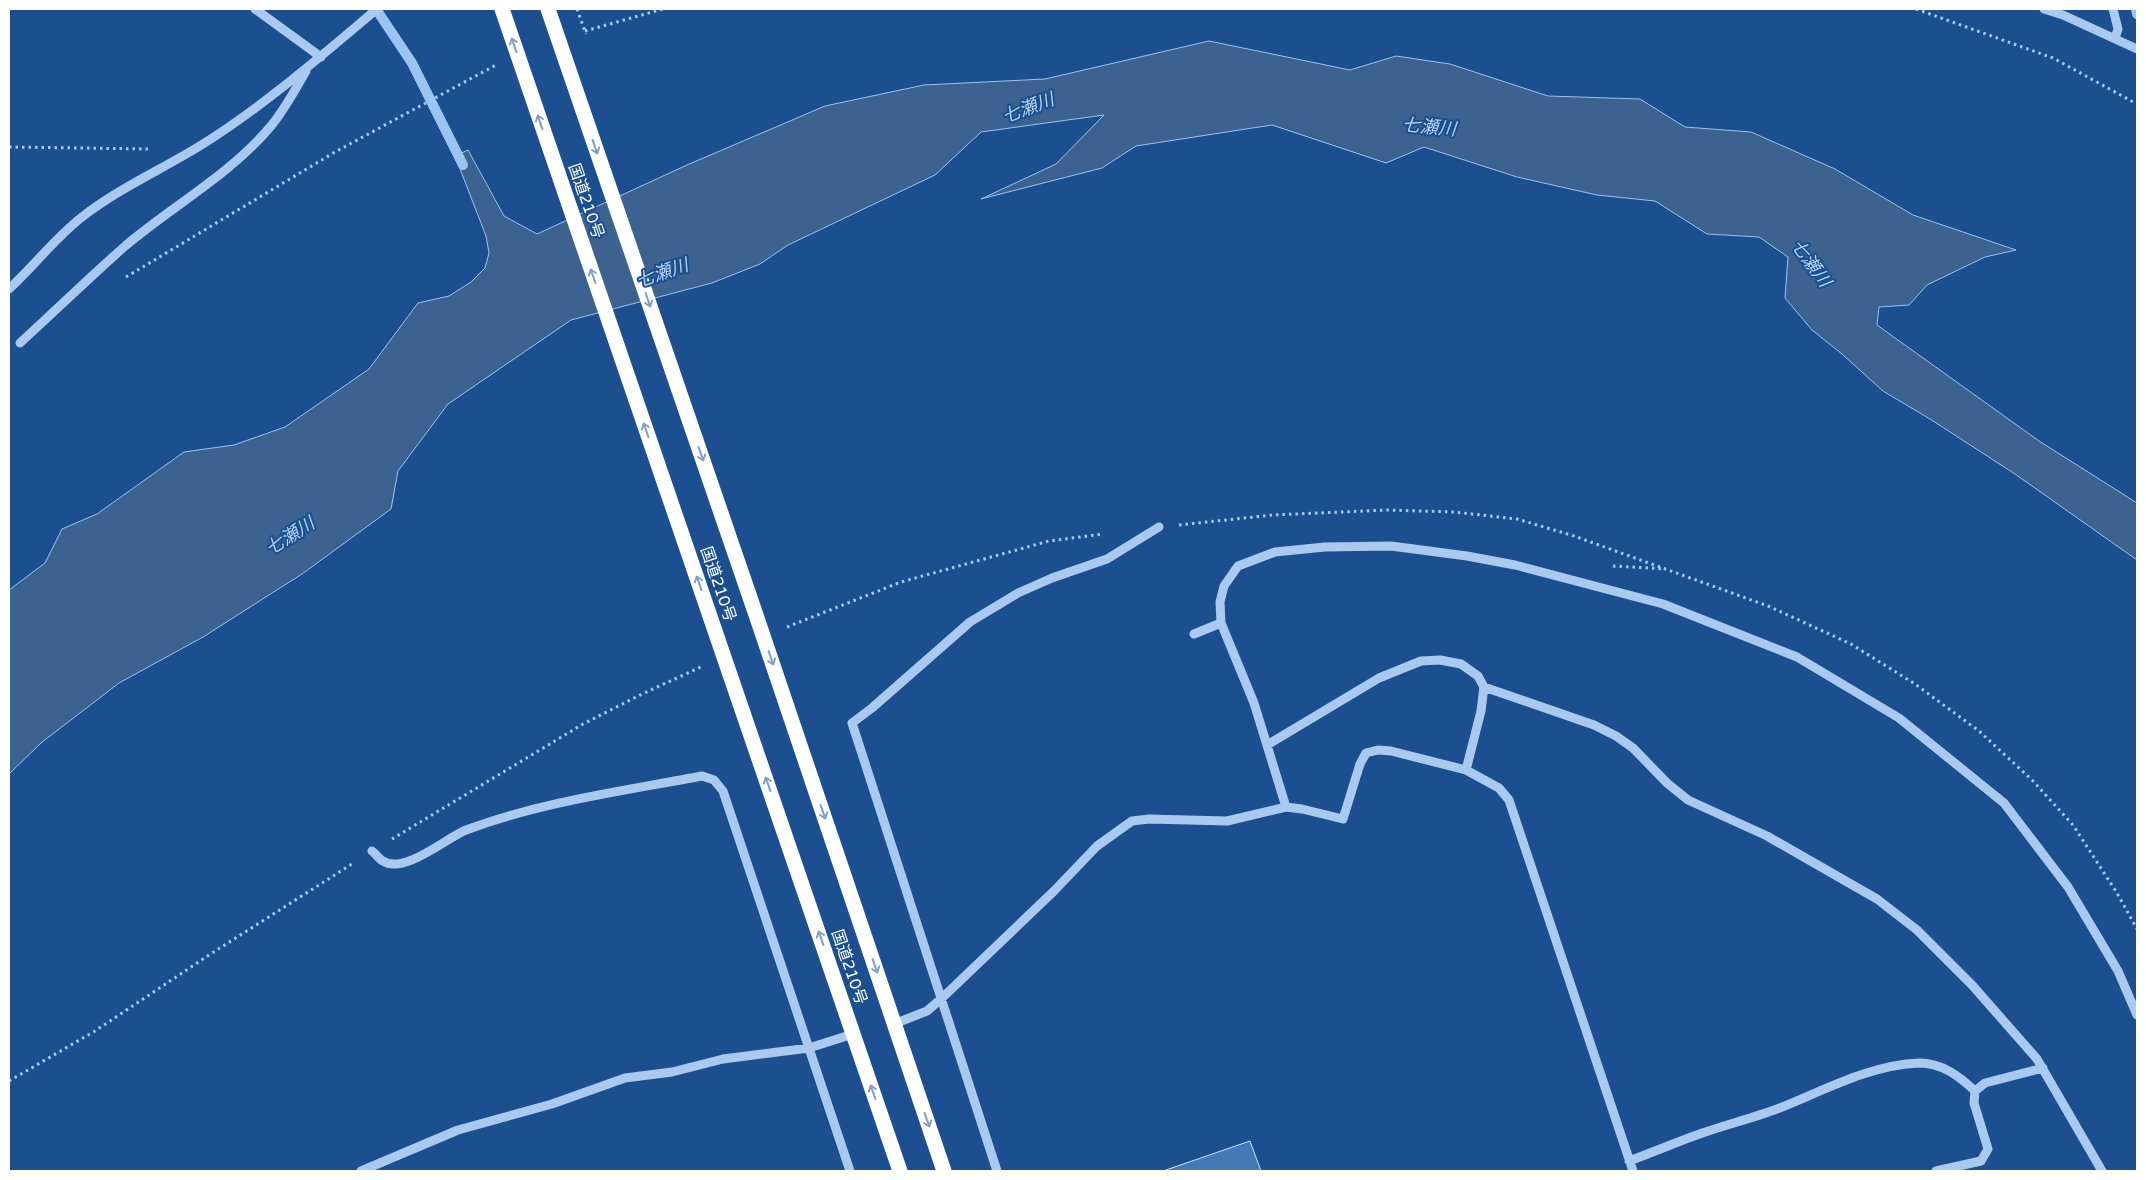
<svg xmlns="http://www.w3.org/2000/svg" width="2146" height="1180" viewBox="0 0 2146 1180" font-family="'Varela Round','Noto Sans JP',sans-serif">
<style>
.water{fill:#3c6290;stroke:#9cc4f0}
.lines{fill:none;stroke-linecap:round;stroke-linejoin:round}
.stream{stroke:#9cc4f0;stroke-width:10}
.building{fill:#4478b7;stroke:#cfe3fa}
.path{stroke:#a9c9ee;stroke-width:3;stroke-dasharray:2.5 4;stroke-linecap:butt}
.minor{stroke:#a9c9ee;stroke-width:9}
.highway{stroke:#fff;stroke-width:15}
.oneway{stroke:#829ec1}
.labels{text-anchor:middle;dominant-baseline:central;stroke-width:4;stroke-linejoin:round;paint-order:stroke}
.street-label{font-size:16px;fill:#fff;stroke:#1b4f8f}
.water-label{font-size:18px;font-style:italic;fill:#b5d3f5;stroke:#1b4f8f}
</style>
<rect width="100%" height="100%" fill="#1b4f8f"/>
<path class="water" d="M1209,41L1350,70L1396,56L1450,64L1548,96L1640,99L1685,127L1751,132L1835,169L1913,215L2016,250L1985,257L1927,285L1909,305L1879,307L1877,325L2039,441L2137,503V560L2015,474L1930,419L1883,391L1842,354L1812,330L1785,298L1788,257L1759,237L1707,234L1655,201L1597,195L1517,177L1424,147L1386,163L1272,125L1136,146L1102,168L981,199L1056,164L1104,115L981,132L935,175L788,245L760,264L712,283L571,320L448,404L398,471L391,509L302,574L203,637L119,683L41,743L9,774V590L45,563L62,529L97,514L184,452L234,445L285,427L369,369L418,303L449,296L471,282L485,268L489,253L486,236L455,156L468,150L504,216L537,234L687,165L825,106L924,85L1045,79Z"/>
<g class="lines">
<path class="stream" d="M376,9L412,63L463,165
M2136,9L2137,14"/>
</g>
<path class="building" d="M1250,1141L1261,1171H1163Z"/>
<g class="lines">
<path class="path" d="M577,9L586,34
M1916,9L2053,58L2137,104
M585,31L663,9
M9,147L149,149
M126,277L335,152L496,65
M1179,525L1273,515L1387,510L1454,512L1517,519L1574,536L1768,606L1851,644L1915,684L1979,731L2032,780L2073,825L2117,893L2137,929
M1613,566L1666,569
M787,627L901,582L1049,541L1103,534
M392,839L583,724L642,694L701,667
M9,1081L95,1031L209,955L355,862"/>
<path class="minor" d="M255,9L321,57
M2044,9L2063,15L2137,49
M2113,9L2118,29L2115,38
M9,289C34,266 55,238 82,217C119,188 163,169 203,144C265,105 321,56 377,9
M20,343C55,311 89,278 124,247C172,206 230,175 271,126C285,109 295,90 306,71
M1221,623L1220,602L1224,586L1238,566L1275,552L1325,547L1391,546L1467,556L1515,565L1663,604L1797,657L1899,718L2004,803L2068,887L2118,971L2137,1015
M1194,634L1221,623L1254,703L1286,807
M1484,687L1594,725L1616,736L1633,748L1667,783L1688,800L1767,836L1877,899L1917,930L1972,985L2037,1059L2102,1171
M1267,745L1379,678L1421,661L1440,660L1461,664L1478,676L1484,687L1481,711L1466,770
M372,851C376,854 379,859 383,861C404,875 446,838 466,830C541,802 623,791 702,776L714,780L723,791L850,1171
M894,1024L927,1011L941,999L1054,891L1097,846L1132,821L1149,819L1227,821L1286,807L1302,809L1343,819L1360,764L1366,753L1378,750L1391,751L1466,770L1499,788L1509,800L1633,1171
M1629,1161C1651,1153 1672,1144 1694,1136C1721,1126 1750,1119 1777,1109C1823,1091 1869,1065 1919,1063C1942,1063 1959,1076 1975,1091L1985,1083L2043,1068
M361,1171L458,1130L552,1104L625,1078L672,1072L723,1059L809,1048L853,1034
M997,1171L852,723L872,708L970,622L1018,593L1052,578L1107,559L1159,527
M1936,1171L1981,1161L1988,1149L1974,1103L1975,1091"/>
<path class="highway" d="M502,9L900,1171
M548,9L755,612L944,1171"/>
</g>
<defs><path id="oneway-shaft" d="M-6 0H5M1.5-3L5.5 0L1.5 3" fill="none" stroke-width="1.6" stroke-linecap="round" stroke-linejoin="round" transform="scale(1.25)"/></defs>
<g class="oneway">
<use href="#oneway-shaft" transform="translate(514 45) rotate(-109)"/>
<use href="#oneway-shaft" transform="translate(540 122) rotate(-109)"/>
<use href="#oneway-shaft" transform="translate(595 147) rotate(71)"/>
<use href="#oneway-shaft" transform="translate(593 276) rotate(-109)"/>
<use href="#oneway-shaft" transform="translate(648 300) rotate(71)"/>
<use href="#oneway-shaft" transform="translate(646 430) rotate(-109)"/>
<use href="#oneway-shaft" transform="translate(701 454) rotate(71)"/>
<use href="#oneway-shaft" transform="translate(699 583) rotate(-109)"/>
<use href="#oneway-shaft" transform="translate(771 658) rotate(71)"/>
<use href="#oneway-shaft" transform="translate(768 784) rotate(-109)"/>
<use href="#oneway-shaft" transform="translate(823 812) rotate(71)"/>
<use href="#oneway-shaft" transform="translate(821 938) rotate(-109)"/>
<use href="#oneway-shaft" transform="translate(875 966) rotate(71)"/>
<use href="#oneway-shaft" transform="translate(873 1092) rotate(-109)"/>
<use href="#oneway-shaft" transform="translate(927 1120) rotate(71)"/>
</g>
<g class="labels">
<g class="street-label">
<text transform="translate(586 201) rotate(71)">国道210号</text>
<text transform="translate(718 584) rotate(71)">国道210号</text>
<text transform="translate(849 967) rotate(71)">国道210号</text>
</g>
<g class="water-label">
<text transform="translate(1028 108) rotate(-21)">七瀬川</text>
<text transform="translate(1429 127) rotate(5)">七瀬川</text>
<text transform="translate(1811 263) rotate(54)">七瀬川</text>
<text transform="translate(662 273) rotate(-19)">七瀬川</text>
<text transform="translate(290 536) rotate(-33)">七瀬川</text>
</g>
</g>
<rect width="2146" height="1180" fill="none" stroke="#ffffff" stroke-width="20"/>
</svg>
